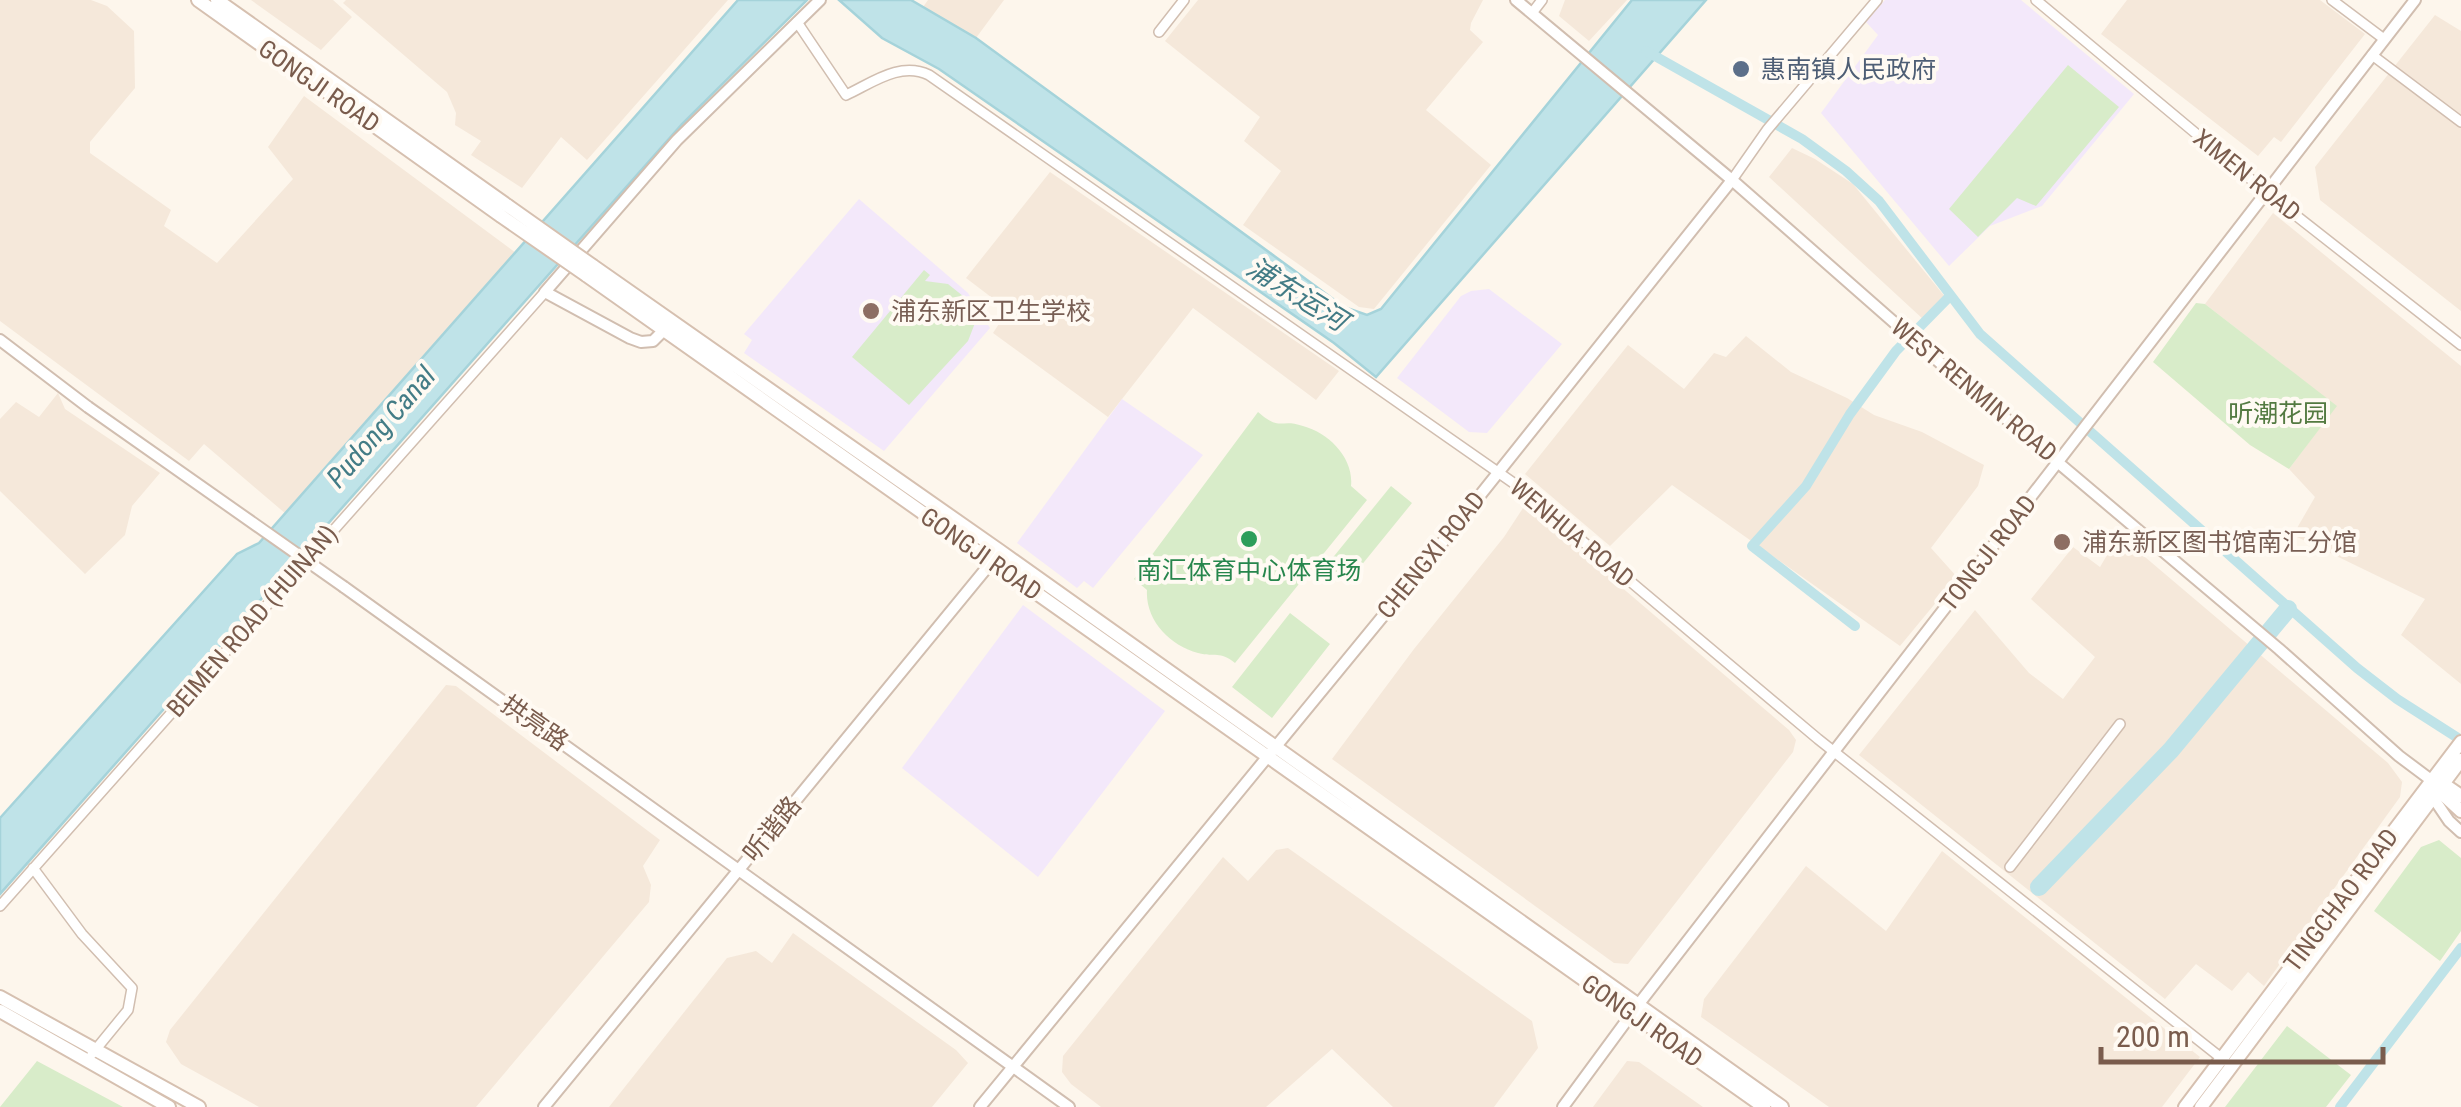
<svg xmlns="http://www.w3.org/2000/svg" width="2461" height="1107" viewBox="0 0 2461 1107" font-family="'Roboto Condensed','Noto Sans SC',sans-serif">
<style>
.residential{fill:#f5e8da}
.education{fill:#f3e8fa}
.green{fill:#d8ecc9}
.water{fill:#bfe3e8;stroke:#a5d3da;stroke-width:2.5}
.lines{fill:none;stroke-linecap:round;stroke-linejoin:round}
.canal{stroke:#bfe3e8;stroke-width:10}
.river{stroke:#bfe3e8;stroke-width:18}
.minor-casing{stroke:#d1beb0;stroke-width:12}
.tertiary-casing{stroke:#d1beb0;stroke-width:14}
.secondary-casing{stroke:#d6c0b0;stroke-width:16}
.minor{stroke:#fff;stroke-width:9}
.tertiary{stroke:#fff;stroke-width:10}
.secondary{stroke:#fff;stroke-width:12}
.tertiary-bridge-casing{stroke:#d1beb0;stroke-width:14;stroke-linecap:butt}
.secondary-bridge-casing{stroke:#d6c0b0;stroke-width:16;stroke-linecap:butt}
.tertiary-bridge{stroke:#fff;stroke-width:10}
.secondary-bridge{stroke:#fff;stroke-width:12}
.service-dot{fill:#5c6f8a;stroke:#fffaf3;stroke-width:4}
.education-dot{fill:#8d6e63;stroke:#fffaf3;stroke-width:4}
.leisure-dot{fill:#2e9e5b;stroke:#fffaf3;stroke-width:4}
.labels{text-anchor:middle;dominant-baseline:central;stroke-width:8;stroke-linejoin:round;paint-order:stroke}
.service-label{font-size:25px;fill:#4e5e75;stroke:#fffaf3;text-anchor:start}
.street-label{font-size:25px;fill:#7a5c4d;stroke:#fffaf3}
.education-label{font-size:25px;fill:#785e54;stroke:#fffaf3;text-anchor:start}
.park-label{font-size:25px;fill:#537a41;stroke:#fffaf3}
.leisure-label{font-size:25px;fill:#27864d;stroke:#fffaf3}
.water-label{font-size:28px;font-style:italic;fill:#437c86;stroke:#fffaf3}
</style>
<rect width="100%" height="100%" fill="#fdf6ec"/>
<path class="residential" d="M0,0H91L107,6L134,31L135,88L90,142V153L171,210L164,226L217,263L293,179L268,147L304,96L516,253L286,514L204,444L189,461L0,321Z
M251,0H333L352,17L321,50Z
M346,0H728L587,160L561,137L522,188L471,155L481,141L455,125L456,113L447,92L343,3Z
M928,0H1004L976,38L923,7Z
M1198,0H1483L1471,23L1470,30L1483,42L1426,110L1491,165L1374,309L1359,307L1243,225L1281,171L1244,141L1260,117L1165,41Z
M1565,0H1627L1589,41L1559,16Z
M2127,0H2320L2365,34L2281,142L2274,137L2258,156L2101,34Z
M2435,15L2461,31V311L2320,200L2315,167Z
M1792,148L1815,159L1853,184L1946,298L1924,320L1769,177Z
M1050,172L1339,371L1316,400L1193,308L1108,417L993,333L1008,310L966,278Z
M2273,213L2461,366V684L2401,635L2425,599L2293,535L2315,497L2289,469L2336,406L2205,304Z
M1746,336L1791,372L1847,398L1874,415L1922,432L1984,465L1978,486L1931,548L1957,577L1900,646L1672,485L1610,546L1525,474L1628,345L1684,389L1714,353L1726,357Z
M58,393L65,409L160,473L132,506L125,535L85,574L0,491V419L16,402L39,417Z
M1525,505L1789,730L1796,740L1793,752L1628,964L1614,963L1332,759L1414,649L1504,537Z
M2119,535L2388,763L2402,782L2400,797L2264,986L2248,972L2232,991L2196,964L2165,999L1859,755L1975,610L2029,673L2063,699L2095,657L2031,599L2073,547L2100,567Z
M446,685L456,686L660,840L643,866L651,885L649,902L476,1107H259L181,1064L166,1042L170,1030Z
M1288,848L1532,1021L1538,1048L1494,1107H1393L1332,1049L1266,1107H1101L1071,1084L1062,1072L1063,1056L1223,857L1248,881L1276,850Z
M1942,851L2200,1057L2162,1107H1829L1701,1017L1704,999L1806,866L1886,931Z
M793,933L956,1050L968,1063L932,1107H609L727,958L756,951L772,963Z
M1627,1061L1639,1062L1703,1107H1593Z"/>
<path class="education" d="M1885,0H2021L2134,94L2042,206L1990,226L1949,266L1821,113L1878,35L1866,22Z
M859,199L968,293L990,328L884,451L744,353L752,340L744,334Z
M1489,289L1562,344L1487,433L1469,432L1397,378L1461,296L1471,291Z
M1122,399L1203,455L1093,588L1084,581L1077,588L1017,543Z
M1023,605L1165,711L1038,877L902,768Z"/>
<path class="green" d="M2068,65L2119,107L2036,206L2017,198L1978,237L1949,209Z
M924,270L930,275L925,281L948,284L968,300L975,323L968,341L909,405L852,357Z
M2196,303L2205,304L2337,406L2289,469L2250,445L2153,362Z
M1258,412C1281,432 1280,418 1303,426C1329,433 1354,458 1351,486L1367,500L1235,663C1219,650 1216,658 1198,653C1170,646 1145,620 1147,590L1134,579Z
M1391,486L1412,503L1347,583L1326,566Z
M1290,613L1330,644L1272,718L1232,687Z
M2439,840L2461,858V931L2440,961L2374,911L2421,847Z
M2287,1026L2351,1075L2326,1107H2225Z
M37,1061L123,1107H0Z"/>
<path class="water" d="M738,0H807L682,124L0,894V818L237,554L259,543Z
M839,0H911L976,38L1344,307L1367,315L1381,309L1632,0H1706L1376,377L1334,343L939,69L882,38Z"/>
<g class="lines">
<path class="canal" d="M1646,51L1802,139L1846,171L1879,201L1980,334L2357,668L2397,699L2461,740
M1855,626L1752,546L1806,486L1850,414L1896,351L1950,296
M2340,1107L2461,948"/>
<path class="river" d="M2039,887L2171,750L2288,609"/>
<defs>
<path id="minor" d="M2036,0L2266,192L2461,345
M2332,0L2384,39
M1532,13L1542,0
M797,22L846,95C872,83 900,61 929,75L1512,482L1818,739L2225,1061
M1159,32L1184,0
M2372,55L2461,122
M1732,180L1767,130L1877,0
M2010,867L2120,724
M33,868L82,934L132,988L128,1010L92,1054
M0,906L545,292"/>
<path id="tertiary" d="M1516,0L1732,180L1946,368L2279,649L2399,756L2431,780
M664,330L653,341L641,342L630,338L545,292L677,140L820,0
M0,340L88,407
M344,587L1069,1107
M2432,796L2449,821L2461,832
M544,1107L994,559
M980,1107L1406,588L1732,180
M1563,1107L1638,1005L2415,0"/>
<path id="secondary" d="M198,0L501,216
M217,0L508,206
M593,266L1000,551L1782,1107
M586,275L1764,1107
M2439,781L2461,796
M2435,787L2461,811
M0,997L199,1107
M0,1011L169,1107
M2185,1107L2461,742
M2201,1107L2461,760"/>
</defs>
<use href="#minor" class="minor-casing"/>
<use href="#tertiary" class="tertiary-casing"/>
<use href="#secondary" class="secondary-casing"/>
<use href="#minor" class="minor"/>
<use href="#tertiary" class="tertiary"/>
<use href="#secondary" class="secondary"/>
<defs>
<path id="tertiary-bridge" d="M88,407L344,587"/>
<path id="secondary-bridge" d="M508,206L593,266
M501,216L586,275"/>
</defs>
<use href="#tertiary-bridge" class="tertiary-bridge-casing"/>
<use href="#secondary-bridge" class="secondary-bridge-casing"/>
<use href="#tertiary-bridge" class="tertiary-bridge"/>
<use href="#secondary-bridge" class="secondary-bridge"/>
</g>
<circle class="service-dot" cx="1741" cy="69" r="10"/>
<g class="education-dot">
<circle cx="871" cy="311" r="10"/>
<circle cx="2062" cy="542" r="10"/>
</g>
<circle class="leisure-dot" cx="1249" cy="539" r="10"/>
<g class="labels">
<g class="service-label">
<text x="1761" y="69">惠南镇人民政府</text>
</g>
<g class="street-label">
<text transform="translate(319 86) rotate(35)">GONGJI ROAD</text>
<text transform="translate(2247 175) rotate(39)">XIMEN ROAD</text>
<text transform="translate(1974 390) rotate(40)">WEST RENMIN ROAD</text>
<text transform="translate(1572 533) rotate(40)">WENHUA ROAD</text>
<text transform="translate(1988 553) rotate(-52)">TONGJI ROAD</text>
<text transform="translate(981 554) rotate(35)">GONGJI ROAD</text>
<text transform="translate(1431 555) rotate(-51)">CHENGXI ROAD</text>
<text transform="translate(252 621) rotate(-49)">BEIMEN ROAD (HUINAN)</text>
<text transform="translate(535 723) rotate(35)">拱亮路</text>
<text transform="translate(772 829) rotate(-51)">听谐路</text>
<text transform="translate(2341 900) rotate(-53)">TINGCHAO ROAD</text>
<text transform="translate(1642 1021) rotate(35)">GONGJI ROAD</text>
</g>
<g class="education-label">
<text x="891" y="311">浦东新区卫生学校</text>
<text x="2082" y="542">浦东新区图书馆南汇分馆</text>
</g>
<g class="park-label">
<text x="2278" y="413">听潮花园</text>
</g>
<g class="leisure-label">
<text x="1249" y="570">南汇体育中心体育场</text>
</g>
<g class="water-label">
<text transform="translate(1297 294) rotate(32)">浦东运河</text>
<text transform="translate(381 427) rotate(-49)">Pudong Canal</text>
</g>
</g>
<path d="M2101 1047v15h282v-15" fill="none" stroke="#7a5c4d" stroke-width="5"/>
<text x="2116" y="1047" font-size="30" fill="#7a5c4d" stroke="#fffaf3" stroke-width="8" paint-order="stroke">200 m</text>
</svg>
